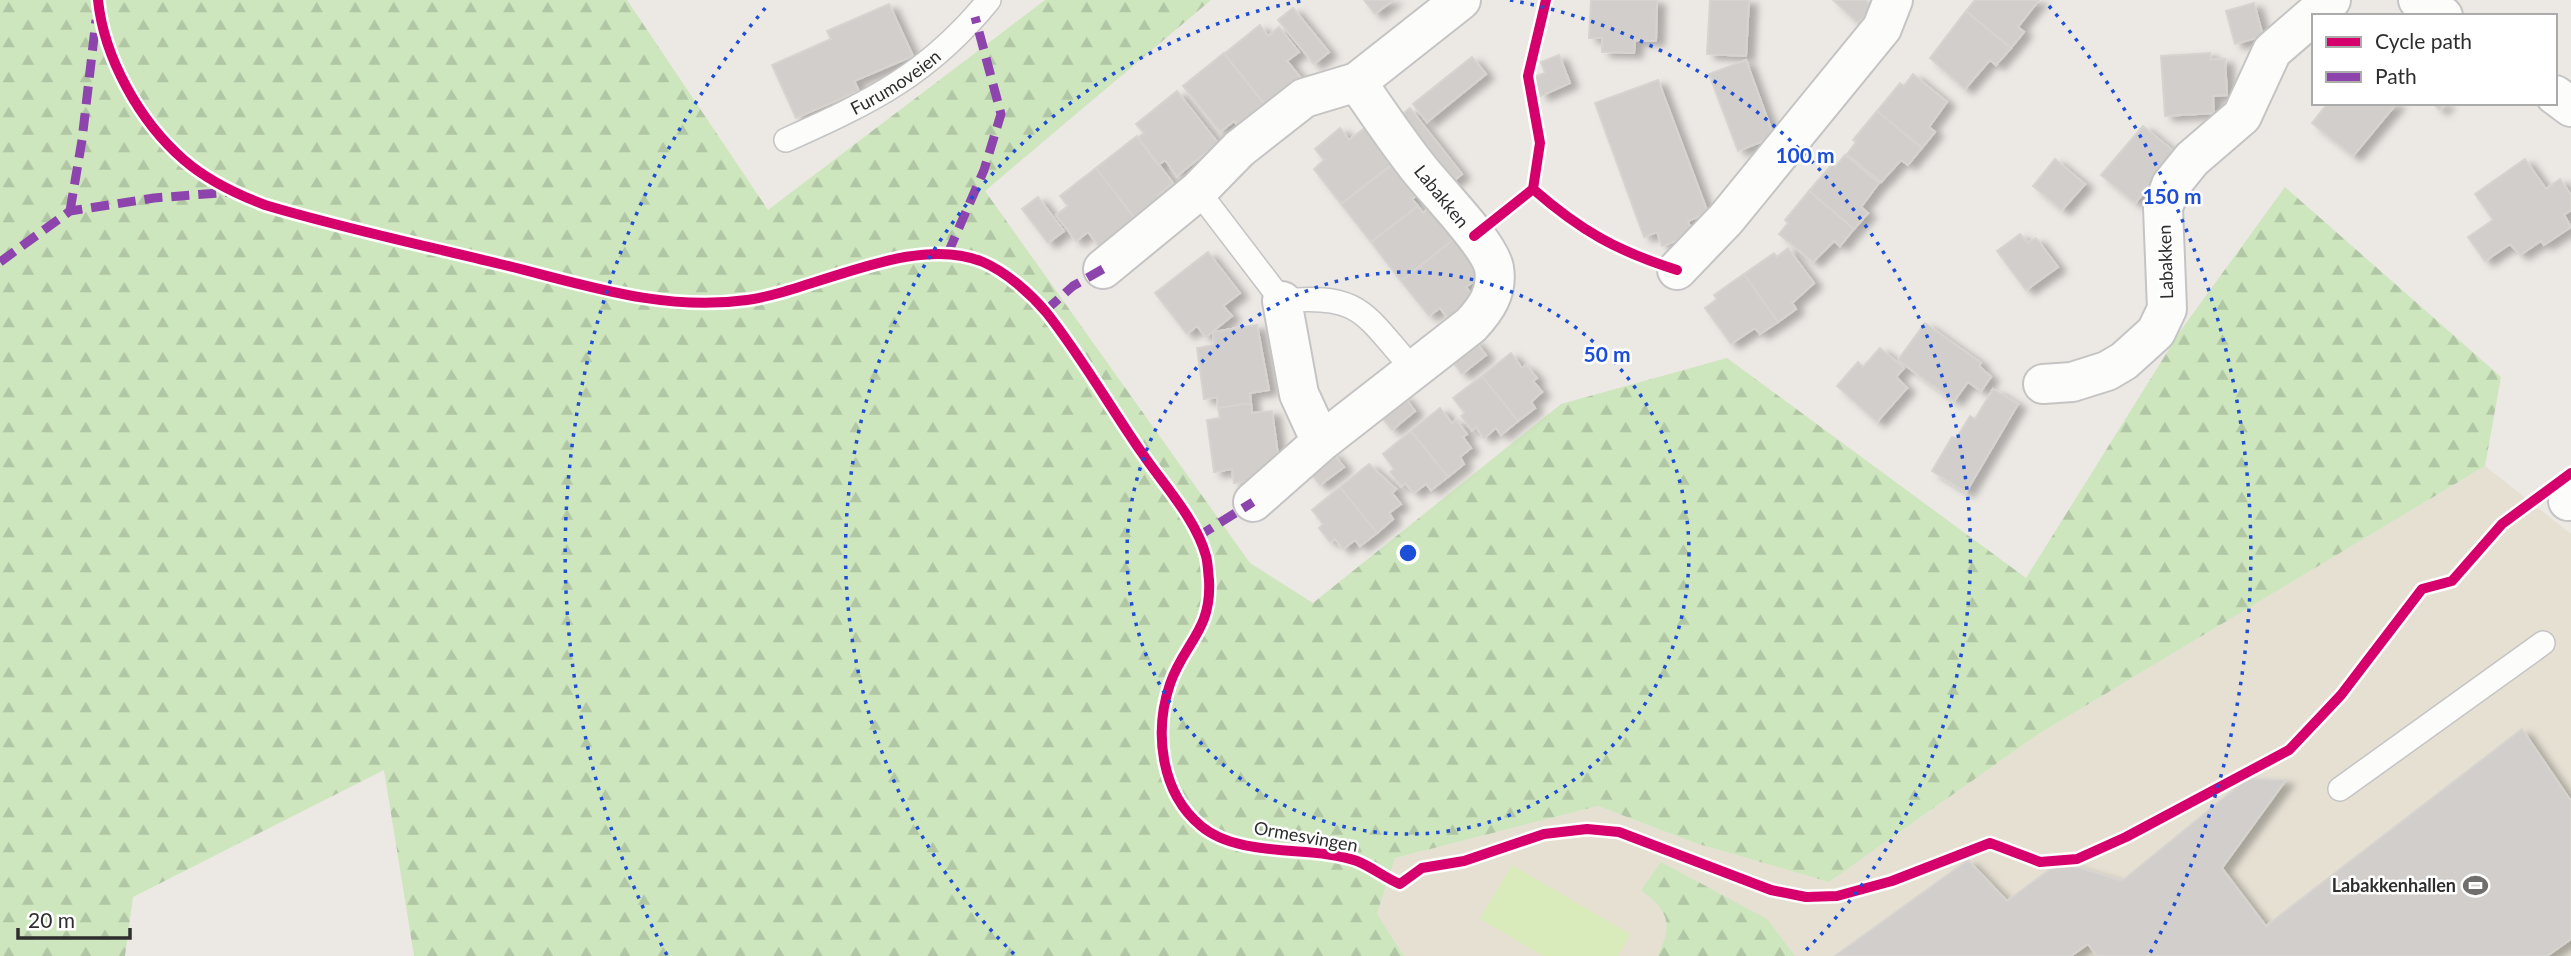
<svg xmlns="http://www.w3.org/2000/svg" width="2571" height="956" viewBox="0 0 2571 956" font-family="Lato,sans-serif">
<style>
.education{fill:#e6e0d3}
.forest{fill:url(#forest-firs)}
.pitch{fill:#d9eabb}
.building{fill:#d1cecb;stroke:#d7d4d0;stroke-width:2;filter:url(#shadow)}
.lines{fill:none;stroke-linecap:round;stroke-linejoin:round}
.lane-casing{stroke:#c5c4c5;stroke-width:26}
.street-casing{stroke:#c5c4c5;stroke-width:42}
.lane{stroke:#fcfcfb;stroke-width:23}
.street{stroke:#fcfcfb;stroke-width:38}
.quiet{stroke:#8e44ad;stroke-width:9;stroke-dasharray:18 9;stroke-linecap:butt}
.cycleway-casing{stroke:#fff;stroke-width:15}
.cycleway{stroke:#d6006c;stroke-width:10}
.ring{fill:none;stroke:#1d4ed8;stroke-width:3.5;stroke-dasharray:3.5 7}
.labels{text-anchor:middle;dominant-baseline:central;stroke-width:5;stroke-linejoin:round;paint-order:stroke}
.street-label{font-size:18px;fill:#2e2e2e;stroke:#fff}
.poi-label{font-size:18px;font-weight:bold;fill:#2e2e2e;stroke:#fff;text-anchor:end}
.centre{fill:#1d4ed8;stroke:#fff;stroke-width:3.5}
.ring-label{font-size:21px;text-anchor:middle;font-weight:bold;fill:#1d4ed8;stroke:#fff;stroke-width:5;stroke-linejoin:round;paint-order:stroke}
</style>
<defs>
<pattern id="forest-firs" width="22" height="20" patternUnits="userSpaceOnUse" patternTransform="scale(1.75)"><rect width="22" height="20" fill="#cee6be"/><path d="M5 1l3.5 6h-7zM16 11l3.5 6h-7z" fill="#b1c6a4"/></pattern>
<filter id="shadow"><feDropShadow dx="8" dy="4.5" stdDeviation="3.5" flood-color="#0004"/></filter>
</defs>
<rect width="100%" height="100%" fill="#ece8e4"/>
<path class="education" d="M2485,466L2571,534V956H1404L1377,914L1395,858L1598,806L1695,843L1829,882L2037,735Z"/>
<path class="forest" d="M0,0H627L768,210L1045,0H1211L985,191L1250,563L1313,603L1561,404L1727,358L2026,578L2181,330L2285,187L2501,377L2485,466L2037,735L1829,882L1695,843L1598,806L1395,858L1377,914L1404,956H414L384,770L133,897L125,956H0Z
M1661,862L1767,919L1795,956H1658C1673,922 1669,912 1641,890Z"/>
<path class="pitch" d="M1512,865L1630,934L1618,956H1543L1480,919Z"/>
<path class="building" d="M1364,0H1393L1375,14Z
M1591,0H1657L1656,41L1635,40L1634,53L1602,52V38H1589Z
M1710,0H1749L1746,56L1707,54Z
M1833,0H1865L1873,7L1858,23Z
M1975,0H2039L2018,27L2024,32L2011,48L1966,11Z
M2254,3L2263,36L2235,44L2226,11Z
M889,4L913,56L854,81L859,91L796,118L772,65L831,39L827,31Z
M1293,8L1329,52L1314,64L1278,20Z
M1966,11L2011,48L1996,65L1990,60L1965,89L1930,58Z
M1260,25L1268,36L1279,27L1299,52L1287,61L1301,78L1266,106L1224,54Z
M1224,53L1266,106L1239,127L1234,121L1220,132L1183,86Z
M2210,53L2211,60L2225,59L2227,95L2213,96L2214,113L2165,116L2161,56Z
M1559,55L1570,83L1541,96L1534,77L1545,73L1541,62Z
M1472,57L1486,74L1427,122L1413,104Z
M1746,60L1774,137L1738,151L1709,74Z
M1913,74L1947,102L1929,127L1935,132L1922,148L1877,111L1900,83L1904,86Z
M1658,80L1708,213L1688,221L1693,235L1662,246L1657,232L1644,237L1595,103Z
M1177,91L1218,143L1177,176L1165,160L1158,165L1138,138L1144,133L1136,124Z
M2328,103H2397L2353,156L2312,123Z
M2432,103H2446L2440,110Z
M1410,108L1462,174L1447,186L1395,120Z
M1877,111L1922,148L1908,165L1901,160L1881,182L1847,154L1856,142L1853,140Z
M2143,126L2177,154L2135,203L2101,175Z
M1366,127L1394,163L1341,204L1314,169L1324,160L1315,149L1340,128L1349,140Z
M1137,136L1173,183L1158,195L1163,201L1137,221L1096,168Z
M1845,155L1879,183L1861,207L1868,213L1854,229L1809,191L1833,163L1836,166Z
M2055,159L2085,184L2062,210L2033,186Z
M2525,159L2546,189L2560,179L2571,195V210L2564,215L2571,227L2544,245L2541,241L2520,255L2510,244L2485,261L2468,237L2493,220L2475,194Z
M1394,163L1419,194L1412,199L1418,206L1371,242L1341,204Z
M1096,168L1137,221L1101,249L1088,232L1076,241L1056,215L1068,206L1060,196Z
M1809,191L1854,229L1840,246L1834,241L1813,262L1779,234L1788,223L1785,220Z
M1038,197L1064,231L1048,243L1022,209Z
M1418,206L1423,213L1429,208L1454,239L1401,281L1371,242Z
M2020,234L2028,243L2036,238L2058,267L2026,290L1997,251Z
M1454,239L1482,275L1466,287L1475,299L1449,320L1440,308L1429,316L1401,281Z
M1788,248L1814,283L1792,303L1796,309L1778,322L1744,274L1774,253L1777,257Z
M1208,252L1240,293L1223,306L1232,316L1206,337L1197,326L1187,334L1155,293Z
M1744,274L1778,322L1760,334L1755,328L1731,344L1705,308L1717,299L1714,295Z
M1925,323L1981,363L1979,366L1991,377L1981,391L1968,382L1954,401L1898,360Z
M1257,325L1269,390L1250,393L1251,403L1218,408L1217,397L1204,399L1197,348L1214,345L1213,332Z
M1474,340L1486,355L1462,374L1450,358Z
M1880,348L1904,368L1896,377L1907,388L1877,422L1837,386L1858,362L1863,367Z
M1511,353L1522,368L1526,365L1537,378L1533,381L1542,392L1531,402L1535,408L1518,421L1482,376Z
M1482,376L1518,421L1501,435L1496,428L1484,438L1476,427L1472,430L1461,416L1465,413L1453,398Z
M1993,389L2018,404L1966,492L1932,471L1952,437L1956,439L1970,416L1975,419Z
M1403,395L1415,411L1392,430L1379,414Z
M1251,403L1252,413L1272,411L1279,462L1265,464L1267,478L1234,483L1232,469L1214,472L1207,420L1220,418L1218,408Z
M1440,408L1452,423L1456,420L1467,434L1463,437L1471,448L1460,457L1464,464L1448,477L1411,431Z
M1411,431L1448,477L1431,490L1426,484L1414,493L1405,483L1401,486L1390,472L1394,469L1383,454Z
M1332,452L1344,467L1320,485L1308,470Z
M1369,464L1396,489L1392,493L1401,504L1389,513L1393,519L1377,533L1340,487Z
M1340,487L1377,533L1360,546L1355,540L1343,549L1335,539L1330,542L1319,528L1323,524L1312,510Z
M2522,729L2571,801V939L2547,956H2097L2088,944L2071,956H1835L1968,860L2007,901L2060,862L2122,881L2247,779L2286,780L2222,868L2266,926Z"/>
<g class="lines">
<defs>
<g id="lane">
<path id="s1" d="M786,140C871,102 929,74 989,0"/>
<path d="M1198,191L1282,301C1363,293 1364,315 1414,370"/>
<path d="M2340,789L2543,643"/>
</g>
<path id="street" d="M2418,0L2443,16
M2555,95L2571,107
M1103,269L1198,191L1239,149L1304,98L1357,82L1461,0
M1677,270L1726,219L1882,28L1893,0
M1282,301L1299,394L1321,442
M2043,384L2072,382L2107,371L2124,361L2156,332L2167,309L2163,208L2171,185L2192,159L2242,116L2272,51L2331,0
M2568,501L2571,499
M1253,502L1321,442L1471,325C1486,309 1498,292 1494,268C1489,243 1434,189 1416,165C1395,138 1376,110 1357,82"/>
</defs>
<use href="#lane" class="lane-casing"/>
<use href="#street" class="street-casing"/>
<use href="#lane" class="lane"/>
<use href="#street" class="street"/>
<path class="quiet" d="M70,211L82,140L96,20
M948,253L984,170L1001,114L975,17
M0,262L70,211L154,198L231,192
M1045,311L1073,286L1103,269
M1197,537L1253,502"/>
<defs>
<path id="cycleway" d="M98,0C104,58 140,122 184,160C207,180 236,194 265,205C342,228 422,245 500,264C583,284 661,312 747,300C817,290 914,233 983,262C1006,272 1030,293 1046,312C1081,356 1110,407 1142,453C1163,484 1196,519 1206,556C1208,563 1208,572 1209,580C1212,631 1184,643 1170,684C1154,731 1160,792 1201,826C1240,859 1313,845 1357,861C1372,867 1385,878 1400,884
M1533,189C1581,231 1617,251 1677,270
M1474,236L1533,189L1540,143L1528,76L1546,0
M1400,884L1422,868L1464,861L1544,834L1587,829L1619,832L1771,890L1806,897L1837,896L1892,881L1990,843L2040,862L2077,859L2126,837L2289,750L2341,695L2422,589L2452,581L2502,524L2571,473"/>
</defs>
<use href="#cycleway" class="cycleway-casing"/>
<use href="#cycleway" class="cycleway"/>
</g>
<g class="ring">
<circle cx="1408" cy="553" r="281"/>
<path d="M1014 954A562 562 0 0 1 1306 0M1510 0A562 562 0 0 1 1802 954"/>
<path d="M667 955A843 843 0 0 1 767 6M2049 6A843 843 0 0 1 2149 955"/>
</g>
<defs>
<symbol id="stadium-bare" viewBox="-9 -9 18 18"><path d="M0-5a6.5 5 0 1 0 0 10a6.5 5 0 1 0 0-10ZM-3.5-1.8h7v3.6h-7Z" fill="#706f6e" stroke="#fff" stroke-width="2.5" paint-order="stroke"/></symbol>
</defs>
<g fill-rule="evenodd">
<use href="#stadium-bare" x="2458" y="868" width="35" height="35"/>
</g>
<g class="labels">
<g class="street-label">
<text stroke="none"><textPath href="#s1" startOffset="124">Furumoveien</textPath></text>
<text transform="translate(1442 196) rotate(51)">Labakken</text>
<text transform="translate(2165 262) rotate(-92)">Labakken</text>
<text transform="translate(1306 836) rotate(10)">Ormesvingen</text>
</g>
<g class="poi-label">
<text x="2456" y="885">Labakkenhallen</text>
</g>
</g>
<circle cx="1408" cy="553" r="10" class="centre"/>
<g class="ring-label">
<text x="1805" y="163">100 m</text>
<text x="2172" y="204">150 m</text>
<text x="1607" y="362">50 m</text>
</g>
<rect x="2312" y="14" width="245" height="91" fill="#ffffff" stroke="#ababab" stroke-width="2"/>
<rect x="2326" y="37" width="35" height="10" fill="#d6006c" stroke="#ababab" stroke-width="2"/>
<text x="2375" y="49" font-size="21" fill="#2e2e2e">Cycle path</text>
<rect x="2326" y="72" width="35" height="10" fill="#8e44ad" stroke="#ababab" stroke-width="2"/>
<text x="2375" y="84" font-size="21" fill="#2e2e2e">Path</text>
<path d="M18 928v10h112v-10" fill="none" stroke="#2e2e2e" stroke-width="3.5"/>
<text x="28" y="928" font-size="21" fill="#2e2e2e" stroke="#ffffff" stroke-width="5" paint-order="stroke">20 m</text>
</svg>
